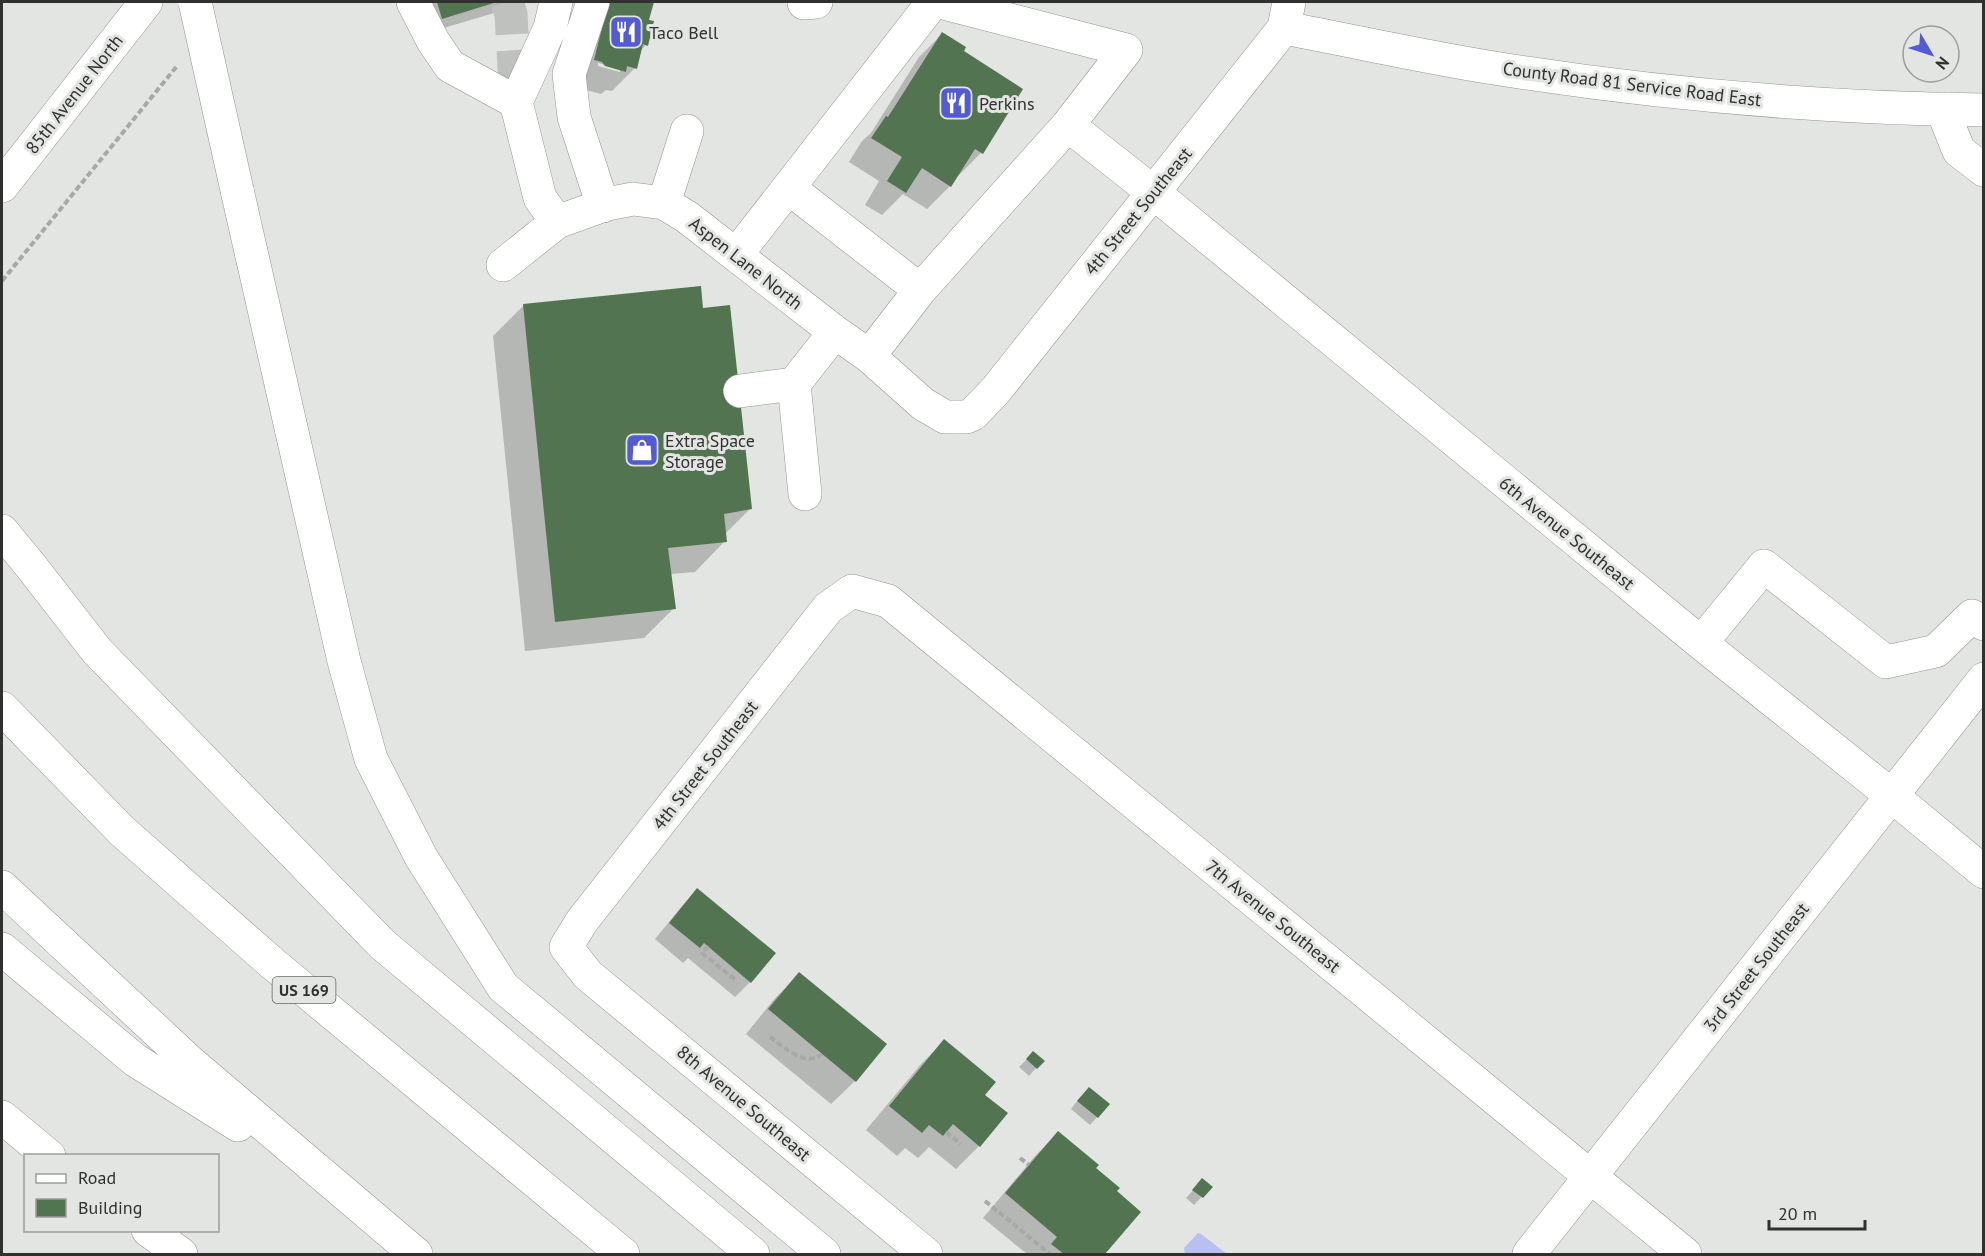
<svg xmlns="http://www.w3.org/2000/svg" width="1985" height="1256" viewBox="0 0 1985 1256" font-family="'PT Sans',sans-serif">
<style>
.water{fill:#b7c0ef}
.shadow{fill:#0003;fill-rule:evenodd}
.building{fill:#537450}
.lines{fill:none;stroke-linecap:round;stroke-linejoin:round}
.minor-tunnel{stroke:#bec1be;stroke-width:33;stroke-dasharray:33 16;stroke-linecap:butt}
.minor-casing{stroke:#939592;stroke-width:34}
.major-casing{stroke:#939592;stroke-width:34}
.highway-casing{stroke:#939592;stroke-width:34}
.path{stroke:#a6a9a6;stroke-width:4;stroke-dasharray:6 3;stroke-linecap:butt}
.minor{stroke:#fff;stroke-width:33}
.major{stroke:#fff;stroke-width:33}
.highway{stroke:#fff;stroke-width:33}
.highway-bridge-casing{stroke:#939592;stroke-width:34;stroke-linecap:butt}
.highway-bridge{stroke:#fff;stroke-width:33}
.labels{text-anchor:middle;dominant-baseline:central;stroke-width:6;stroke-linejoin:round;paint-order:stroke}
.shield{fill:#e2e5e2;stroke:#656665;stroke-width:1.5}
.shield-label{font-size:16px;font-weight:bold;fill:#2f302f}
.poi-label{font-size:18px;fill:#2f302f;stroke:#e2e5e2;text-anchor:start}
.street-label{font-size:18px;fill:#2f302f;stroke:#e2e5e2}
</style>
<rect width="100%" height="100%" fill="#e2e5e2"/>
<path class="water" d="M1198,1233L1201,1234L1227,1254H1185L1184,1248Z"/>
<path class="shadow" d="M417,2H526L524,4L427,33Z
M592,2H652L648,21L646,45L639,52L635,68L612,91L606,90L601,94L582,89ZM598,63L620,69V72L598,66Z
M942,34L962,52L1021,90L981,153L958,176L957,175L950,186L927,209L903,194L882,215L865,205L879,181L849,162L862,141L871,133L919,57Z
M524,305L701,309L751,508L725,534V541L695,572L670,574L674,608L644,638L525,651L493,336Z
M697,890L750,982L735,997L688,958L683,963L655,939L682,906Z
M800,974L855,1081L831,1104L746,1034L776,997Z
M944,1041L983,1095L979,1146L956,1169L929,1147L918,1158L905,1148L897,1156L866,1130L921,1064Z
M1033,1053L1042,1061L1029,1076L1019,1067Z
M1081,1096L1097,1117L1090,1125L1071,1109Z
M1058,1133L1115,1192L1139,1212L1103,1254H1027L983,1218L1035,1156Z
M1211,1187L1194,1205L1186,1198L1195,1188Z"/>
<path class="building" d="M437,2H497L442,19Z
M604,2H654L649,20L654,21L648,46L643,44L637,69L627,66L626,72L605,66L602,62L594,60L604,20Z
M942,32L966,47L964,51L1023,89L983,154L975,149L951,187L922,168L906,193L887,181L902,157L871,138L886,116L888,117Z
M701,286L703,308L730,305L752,509L724,514L727,542L668,548L676,609L555,622L523,304Z
M697,888L776,953L751,983L704,943L700,948L669,923Z
M799,972L887,1044L856,1082L768,1009Z
M944,1039L996,1082L985,1095L1008,1113L980,1147L953,1124L943,1136L929,1125L922,1133L889,1106Z
M1033,1051L1045,1061L1037,1069L1026,1059Z
M1089,1087L1110,1104L1098,1118L1077,1101Z
M1058,1131L1099,1165L1096,1168L1120,1188L1117,1191L1141,1212L1105,1254H1064L1051,1244L1057,1237L1005,1193Z
M1202,1178L1213,1187L1203,1198L1192,1190Z"/>
<g class="lines">
<path class="minor-tunnel" d="M507,2L511,14L516,102"/>
<defs>
<path id="minor" d="M413,2L433,41L450,66L516,102
M556,2L550,28L516,102L540,198L557,222
M593,2L569,74L574,117L603,206
M940,2L1126,50L1068,125
M804,3L816,2
M1284,28C1354,41 1424,57 1494,68C1656,94 1820,108 1984,110
M1942,109L1959,151L1984,170
M789,188L920,290
M664,203L687,131
M736,255L933,2
M503,265L557,222L607,204L633,199L664,203L687,217L835,332L869,356L923,404L945,417H966L973,414L996,390L1284,28L1289,2
M869,356L920,290L1068,125L1153,192L1701,643L1891,795L1984,872
M740,391L794,384
M805,494L794,384L835,332
M1701,643L1764,566L1886,662L1936,651L1972,616L1984,624
M926,1254L588,975L566,947L582,921L828,608L852,591L888,601L1685,1254
M1529,1254L1984,679"/>
<path id="major" d="M2,186L146,2"/>
<path id="highway" d="M237,190L344,661L371,759L421,857L503,987L824,1254
M2,531L30,565L97,651L382,944L753,1254
M2,708L122,831L272,963L623,1254
M2,887L190,1062L416,1254
M2,949L135,1060L238,1125
M2,1117L49,1156
M148,1230L181,1254"/>
</defs>
<use href="#minor" class="minor-casing"/>
<use href="#major" class="major-casing"/>
<use href="#highway" class="highway-casing"/>
<path class="path" d="M2,281L177,66
M708,946L702,953L737,981
M770,1037C784,1047 805,1068 822,1054
M946,1132L961,1144
M1020,1158L1029,1165
M985,1201L1050,1254
M1061,1254L1062,1253"/>
<use href="#minor" class="minor"/>
<use href="#major" class="major"/>
<use href="#highway" class="highway"/>
<defs>
<path id="highway-bridge" d="M195,2L237,190"/>
</defs>
<use href="#highway-bridge" class="highway-bridge-casing"/>
<use href="#highway-bridge" class="highway-bridge"/>
</g>
<defs>
<symbol id="restaurant-square" viewBox="-11 -11 22 22"><rect x="-9" y="-9" width="18" height="18" rx="4" fill="#535bd2" stroke="#e2e5e2"/><path d="M-5-6h1v4h1v-4h1v4h1v-4h1v5L-1.5 .5V6h-2V.5L-5-1ZM5-6V6H3V1.5H1.5Q1.5-4 5-6Z" fill="#fff"/></symbol>
<symbol id="shop-square" viewBox="-11 -11 22 22"><rect x="-9" y="-9" width="18" height="18" rx="4" fill="#535bd2" stroke="#e2e5e2"/><path d="M-5-2.5h2.3a2.7 3.5 0 0 1 5.4 0H5L5.5 6h-11ZM-1.5-2.5h3a1.5 2.3 0 0 0-3 0Z" fill="#fff"/></symbol>
</defs>
<g fill-rule="evenodd">
<use href="#restaurant-square" x="607" y="13" width="38" height="38"/>
<use href="#restaurant-square" x="937" y="84" width="38" height="38"/>
<use href="#shop-square" x="623" y="431" width="38" height="38"/>
</g>
<g class="labels">
<rect class="shield" x="272.5" y="977" width="63" height="26" rx="4.5"/>
<g class="shield-label">
<text x="304" y="990">US 169</text>
</g>
<g class="poi-label">
<text x="649" y="32">Taco Bell</text>
<text x="979" y="103">Perkins</text>
<text x="665" y="440">Extra Space<tspan x="665" dy="21">Storage</tspan></text>
</g>
<g class="street-label">
<text transform="translate(1632 84) rotate(7)">County Road 81 Service Road East</text>
<text transform="translate(74 94) rotate(-52)">85th Avenue North</text>
<text transform="translate(1138 211) rotate(-51)">4th Street Southeast</text>
<text transform="translate(746 263) rotate(38)">Aspen Lane North</text>
<text transform="translate(1567 533) rotate(39)">6th Avenue Southeast</text>
<text transform="translate(705 765) rotate(-52)">4th Street Southeast</text>
<text transform="translate(1273 916) rotate(39)">7th Avenue Southeast</text>
<text transform="translate(1756 967) rotate(-52)">3rd Street Southeast</text>
<text transform="translate(744 1103) rotate(40)">8th Avenue Southeast</text>
</g>
</g>
<rect width="1985" height="1256" fill="none" stroke="#2f302f" stroke-width="6"/>
<rect x="24" y="1154" width="195" height="78" fill="#e2e5e2" stroke="#9a9d9a" stroke-width="1.5"/>
<rect x="36" y="1174" width="30" height="9" fill="#ffffff" stroke="#9a9d9a" stroke-width="1.5"/>
<text x="78" y="1184" font-size="18" fill="#2f302f">Road</text>
<rect x="36" y="1199" width="30" height="18" fill="#537450" stroke="#9a9d9a" stroke-width="1.5"/>
<text x="78" y="1214" font-size="18" fill="#2f302f">Building</text>
<g transform="translate(1931 54) rotate(129)"><circle r="28" fill="#e2e5e2" stroke="#9a9d9a" stroke-width="1.5"/>
<path d="M0-4.5L10 22L0 15L-10 22Z" fill="#535bd2"/>
<text y="-9" font-size="16" font-weight="bold" text-anchor="middle" fill="#2f302f">N</text>
</g>
<path d="M1769 1220v9h96v-9" fill="none" stroke="#2f302f" stroke-width="3"/>
<text x="1778" y="1220" font-size="18" fill="#2f302f" stroke="#e2e5e2" stroke-width="4.5" paint-order="stroke">20 m</text>
</svg>
